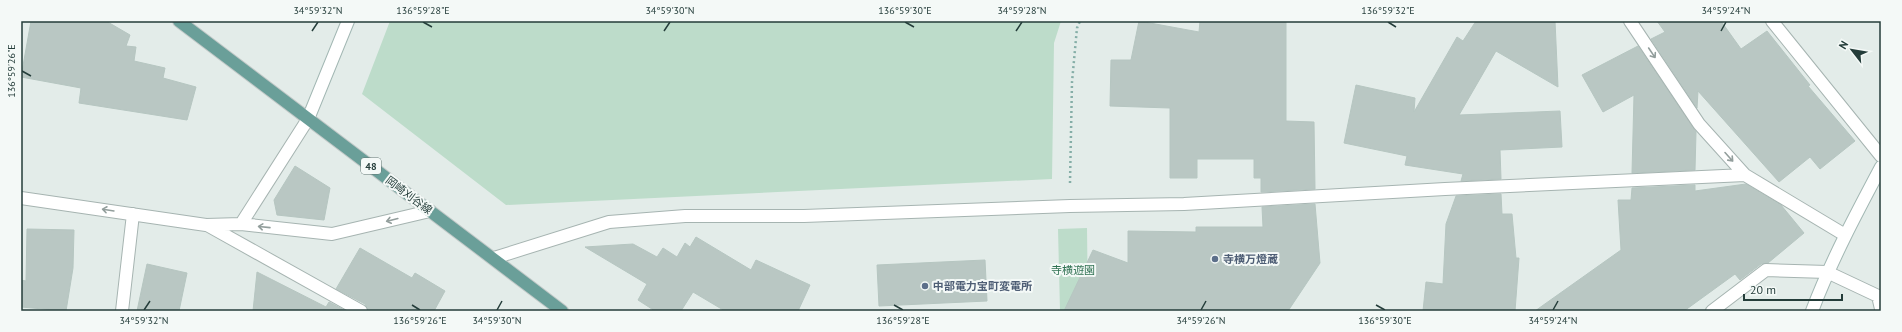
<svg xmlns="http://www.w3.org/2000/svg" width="1902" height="332" viewBox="0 0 1902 332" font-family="'PT Sans','Noto Sans JP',sans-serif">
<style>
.green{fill:#bddcca}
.building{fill:#b9c7c3;stroke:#b6c6c1}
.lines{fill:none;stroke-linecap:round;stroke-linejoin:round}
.lane-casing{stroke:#a6b4b1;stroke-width:14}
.street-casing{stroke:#a6b4b1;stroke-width:14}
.secondary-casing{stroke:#a2b7b3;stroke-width:14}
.primary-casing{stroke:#c2c9c8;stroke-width:14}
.path{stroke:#85aea7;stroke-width:2.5;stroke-dasharray:2 3;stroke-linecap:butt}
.lane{stroke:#fff;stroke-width:12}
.street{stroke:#fff;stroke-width:12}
.secondary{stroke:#fff;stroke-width:12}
.primary{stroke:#6a9f99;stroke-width:12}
.oneway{stroke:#929e9c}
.ticks{fill:none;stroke:#243d3a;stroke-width:1.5}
.service-dot{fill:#5c6f8a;stroke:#f4f9f7;stroke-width:1.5}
.labels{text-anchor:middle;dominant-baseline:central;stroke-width:4;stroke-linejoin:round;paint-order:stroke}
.shield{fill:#f4f9f7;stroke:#627573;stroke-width:1}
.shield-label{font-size:10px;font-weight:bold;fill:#243d3a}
.street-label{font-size:11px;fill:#243d3a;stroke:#f4f9f7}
.service-label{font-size:11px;font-weight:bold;fill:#4e5e75;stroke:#f4f9f7;text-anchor:start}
.park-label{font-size:11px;fill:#307253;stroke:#f4f9f7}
.neatline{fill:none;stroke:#243d3a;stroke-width:1.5}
.ticks-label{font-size:10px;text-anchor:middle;fill:#243d3a}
</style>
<rect width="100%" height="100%" fill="#e3ece9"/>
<path class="green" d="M390,21H1061L1054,43L1052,179L506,205L362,94Z
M1087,228L1088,311H1060L1058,229Z"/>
<path class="building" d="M31,21H106L130,35L126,46L136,47L134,61L165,68L163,78L196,87L187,120L79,103L81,88L21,77Z
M1139,21L1199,32L1200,21H1286V121L1314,122L1315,189L1261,192V178H1254V159H1197V178H1170V108L1110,106L1111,60H1131Z
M1476,21H1555L1558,87L1496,51L1459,115L1560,111L1562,147L1500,150L1501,179L1461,181L1463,174L1405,165L1407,156L1344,143L1356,85L1415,98L1414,112L1457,37L1463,41Z
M1657,21H1721L1741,49L1767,31L1810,85L1808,86L1855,141L1820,169L1810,157L1779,182L1698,91L1697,108L1651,39L1665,32Z
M1638,46L1696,132L1695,170L1632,173L1634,95L1603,112L1582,75Z
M295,166L330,188L324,220L277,215L274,200Z
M1746,184L1781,205L1804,233L1768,263L1761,264L1740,280L1735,274L1684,311H1535L1621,250L1618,200H1631L1632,188L1695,185V191Z
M1501,194L1502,214H1512L1516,258H1519L1515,311H1423L1426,282L1443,284L1446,224L1456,196Z
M1315,204L1320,263L1288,311H1064L1093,250L1128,263V231L1196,232V227H1263L1262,207Z
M27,229L74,230L73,268L66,311L21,307V280L26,281Z
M696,237L751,270L756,260L810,285L798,311H725L693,292L681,311H655L638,300L647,284L585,247L633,244L657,257L663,248L677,257L685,243L690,247Z
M360,248L412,278L415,273L445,291L434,311H368L365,304L336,289Z
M985,260L987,301L879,306L877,265Z
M147,264L187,273L179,311H137Z
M257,272L326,307L329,302L346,311H253Z"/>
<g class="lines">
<defs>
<path id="lane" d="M1772,21L1881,156
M1712,311L1766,270L1827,272"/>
<path id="street" d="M1630,21L1699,124L1745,175L1845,235
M21,198L206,225L241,224L332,234L430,211
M241,224L308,119
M207,225L361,311
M494,258L609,222L685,216H804L1070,206L1184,204L1445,189L1745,175
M1827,272L1878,296L1881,309
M122,311L133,214"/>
<path id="secondary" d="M308,119L348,21
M1812,311C1831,261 1856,214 1881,167"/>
<path id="primary" d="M179,21L562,311"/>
</defs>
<use href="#lane" class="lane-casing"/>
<use href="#street" class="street-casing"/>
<use href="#secondary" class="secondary-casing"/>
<use href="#primary" class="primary-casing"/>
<path class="path" d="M1070,183L1072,82L1077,28L1080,21"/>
<use href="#lane" class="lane"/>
<use href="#street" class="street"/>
<use href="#secondary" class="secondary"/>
<use href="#primary" class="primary"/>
</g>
<defs><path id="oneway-shaft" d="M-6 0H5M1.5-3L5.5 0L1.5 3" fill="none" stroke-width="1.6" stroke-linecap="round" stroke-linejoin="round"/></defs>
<g class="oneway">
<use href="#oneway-shaft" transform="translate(1652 53) rotate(56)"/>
<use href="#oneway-shaft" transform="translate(1729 157) rotate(48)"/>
<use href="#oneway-shaft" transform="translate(108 210) rotate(-171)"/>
<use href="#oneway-shaft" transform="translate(392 220) rotate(166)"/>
<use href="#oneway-shaft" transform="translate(264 227) rotate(-174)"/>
</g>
<path class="ticks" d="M423,22L432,27M905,22L914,27M1388,22L1396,27M312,31L318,22M664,31L670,22M1016,31L1022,22M1721,31L1726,22M22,71L31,76M412,305L420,310M894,305L903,310M1376,305L1385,310M144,310L150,301M497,310L502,301M1201,310L1206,301M1553,310L1558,301"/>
<g class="service-dot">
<circle cx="1215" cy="259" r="4"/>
<circle cx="925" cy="286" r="4"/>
</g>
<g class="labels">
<rect class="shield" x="361" y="158" width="20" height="16" rx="3"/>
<g class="shield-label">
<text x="371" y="166">48</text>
</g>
<g class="street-label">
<text transform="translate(409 195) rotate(37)">岡崎刈谷線</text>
</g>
<g class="service-label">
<text x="1223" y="259">寺横万燈蔵</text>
<text x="933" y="286">中部電力宝町変電所</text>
</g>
<g class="park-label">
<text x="1073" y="270">寺横遊園</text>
</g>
</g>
<rect width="1902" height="332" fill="none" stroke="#f4f9f7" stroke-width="44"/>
<g transform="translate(1852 50) rotate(301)" stroke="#f4f9f7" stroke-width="3" paint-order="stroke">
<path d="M0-3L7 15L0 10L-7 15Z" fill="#243d3a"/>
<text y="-6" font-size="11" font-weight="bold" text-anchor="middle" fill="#243d3a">N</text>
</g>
<path d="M1744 294v6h98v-6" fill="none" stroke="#243d3a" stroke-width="2"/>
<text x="1750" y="294" font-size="12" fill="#243d3a" stroke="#f4f9f7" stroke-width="3" paint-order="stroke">20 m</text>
<rect x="22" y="22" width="1858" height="288" class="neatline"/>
<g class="ticks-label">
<text x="318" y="14">34°59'32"N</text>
<text x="423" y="14">136°59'28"E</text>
<text x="670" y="14">34°59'30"N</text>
<text x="905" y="14">136°59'30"E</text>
<text x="1022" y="14">34°59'28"N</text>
<text x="1388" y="14">136°59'32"E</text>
<text x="1726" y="14">34°59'24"N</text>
<text transform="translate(11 71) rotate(-90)" y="4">136°59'26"E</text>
<text x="144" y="324">34°59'32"N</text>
<text x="420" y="324">136°59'26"E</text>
<text x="497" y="324">34°59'30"N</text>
<text x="903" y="324">136°59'28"E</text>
<text x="1201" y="324">34°59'26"N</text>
<text x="1385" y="324">136°59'30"E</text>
<text x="1553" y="324">34°59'24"N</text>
</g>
</svg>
